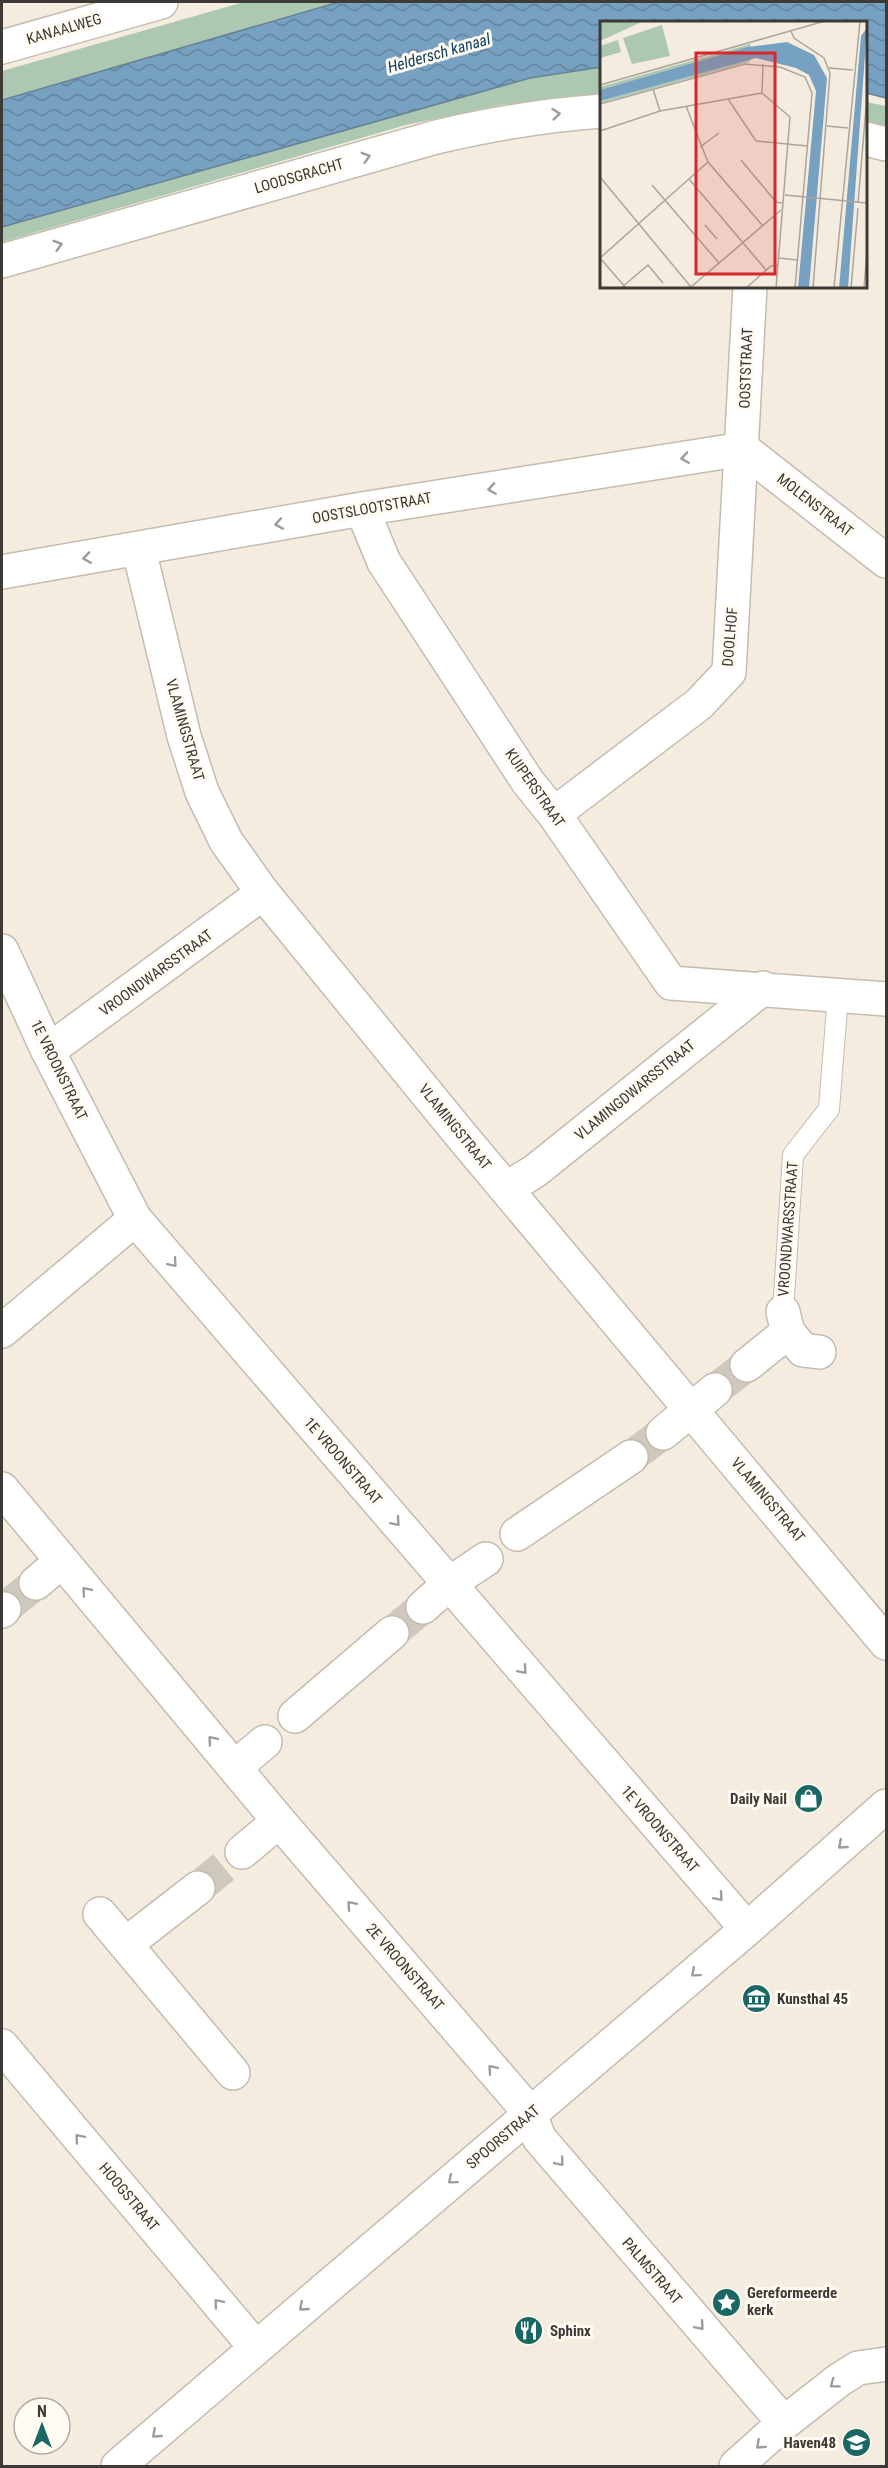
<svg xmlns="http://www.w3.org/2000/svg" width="888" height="2468" viewBox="0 0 888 2468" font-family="'Roboto Condensed',sans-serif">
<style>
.grass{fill:#adc8b1}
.water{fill:url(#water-waves);stroke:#668296;stroke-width:1.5}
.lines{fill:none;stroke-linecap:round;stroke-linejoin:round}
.street-tunnel{stroke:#cfc8bd;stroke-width:33;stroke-dasharray:33 16;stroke-linecap:butt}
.lane-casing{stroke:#c4bcaf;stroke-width:22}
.street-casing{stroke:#c4bcaf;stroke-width:36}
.secondary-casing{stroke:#c4bcaf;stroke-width:36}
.lane{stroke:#fff;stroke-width:20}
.street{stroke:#fff;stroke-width:33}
.secondary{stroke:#fff;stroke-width:33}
.oneway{stroke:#9e9c9a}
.labels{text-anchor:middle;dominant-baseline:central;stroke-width:6;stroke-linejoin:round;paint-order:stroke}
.street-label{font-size:15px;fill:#3d3a35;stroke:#fffaf2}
.poi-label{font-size:15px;font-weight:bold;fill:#3d3a35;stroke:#fffaf2;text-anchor:start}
.water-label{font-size:16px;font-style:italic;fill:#0e4161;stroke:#fffaf2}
.inset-road{fill:none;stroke:#aba59b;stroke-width:1.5}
.view{fill:#d62828;fill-opacity:0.15;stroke:#d62828;stroke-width:3}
.inset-edge{fill:none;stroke:#3d3a35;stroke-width:3}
</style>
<defs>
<pattern id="water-waves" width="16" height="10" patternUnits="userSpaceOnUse" patternTransform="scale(1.5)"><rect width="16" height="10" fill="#77a1c0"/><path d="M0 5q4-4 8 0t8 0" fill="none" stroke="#63849d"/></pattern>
</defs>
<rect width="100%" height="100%" fill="#f4ecdf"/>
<path class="grass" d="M244,2H339L2,100V71Z
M601,67V91L595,95L501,105L406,125L2,242V227L530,78Z
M866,102L886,106V134L866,129Z"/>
<path class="water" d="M339,2H886V98L866,93V22H602L601,67L530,78L2,227V100Z"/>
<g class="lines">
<path class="street-tunnel" d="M715,1390L747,1365
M631,1457L663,1433
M4,1609L36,1583
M392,1633L423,1607
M198,1888L242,1852"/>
<defs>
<path id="lane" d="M783,1312L793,1155L829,1109L838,995"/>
<path id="street" d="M866,139L886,144
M2,261L436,137C491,124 545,115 602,111
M743,449L886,561
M362,509L384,562L528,782L554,814L671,983L886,999
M139,550L184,736L202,792L226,841L263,893L460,1134L886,1643
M2,572L362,509L743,449
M554,814L699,704L729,672L750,286
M2,951L48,1051L135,1219L747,1929
M48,1051L263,893
M506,1189L535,1171L763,988
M2,1331L135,1219
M788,1332L803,1350L819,1352
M747,1365L788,1332L783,1312
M663,1433L715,1390
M2,1489L279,1821L530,2113L539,2138L784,2423
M517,1534L631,1457
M36,1583L62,1561
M423,1607L449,1584L486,1559
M2,1611L4,1609
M295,1716L392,1633
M235,1767L265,1742
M242,1852L279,1821
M100,1914L233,2073
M126,1944L198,1888
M2,2046L256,2348
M118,2466L747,1929L886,1806
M736,2466L784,2423L839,2380L858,2368L886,2364"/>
<path id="secondary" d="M2,47L161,2"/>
</defs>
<use href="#lane" class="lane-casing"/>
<use href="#street" class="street-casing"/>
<use href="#secondary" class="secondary-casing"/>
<use href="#lane" class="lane"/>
<use href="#street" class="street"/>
<use href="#secondary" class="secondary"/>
</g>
<defs><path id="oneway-chevron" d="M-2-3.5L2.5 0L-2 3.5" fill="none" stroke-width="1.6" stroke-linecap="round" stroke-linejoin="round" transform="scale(1.5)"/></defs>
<g class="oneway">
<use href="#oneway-chevron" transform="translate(556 114) rotate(-6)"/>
<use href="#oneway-chevron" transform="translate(366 157) rotate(-16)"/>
<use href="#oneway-chevron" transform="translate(58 245) rotate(-16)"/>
<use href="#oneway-chevron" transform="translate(685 458) rotate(171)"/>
<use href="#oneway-chevron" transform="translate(492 489) rotate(171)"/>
<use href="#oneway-chevron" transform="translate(279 524) rotate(170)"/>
<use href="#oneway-chevron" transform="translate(87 558) rotate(171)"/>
<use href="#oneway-chevron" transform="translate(173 1263) rotate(49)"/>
<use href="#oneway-chevron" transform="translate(396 1522) rotate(49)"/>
<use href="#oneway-chevron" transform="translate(86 1591) rotate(-130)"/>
<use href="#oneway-chevron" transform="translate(523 1670) rotate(49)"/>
<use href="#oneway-chevron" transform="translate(212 1740) rotate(-130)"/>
<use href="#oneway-chevron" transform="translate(842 1845) rotate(139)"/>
<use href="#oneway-chevron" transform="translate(719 1897) rotate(49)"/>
<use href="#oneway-chevron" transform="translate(351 1905) rotate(-131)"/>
<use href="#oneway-chevron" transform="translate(695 1973) rotate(140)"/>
<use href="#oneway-chevron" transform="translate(492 2069) rotate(-131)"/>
<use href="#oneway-chevron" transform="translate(79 2138) rotate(-130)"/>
<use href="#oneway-chevron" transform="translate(560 2162) rotate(50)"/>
<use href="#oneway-chevron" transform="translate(452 2180) rotate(140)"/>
<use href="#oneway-chevron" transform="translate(218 2303) rotate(-130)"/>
<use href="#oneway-chevron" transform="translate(303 2307) rotate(139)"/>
<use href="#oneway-chevron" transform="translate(700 2326) rotate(49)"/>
<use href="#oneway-chevron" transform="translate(834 2384) rotate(143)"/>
<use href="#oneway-chevron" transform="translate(156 2434) rotate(139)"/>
<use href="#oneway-chevron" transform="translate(760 2445) rotate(138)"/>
</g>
<defs>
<symbol id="shop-disc" viewBox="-11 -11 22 22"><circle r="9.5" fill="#1a6764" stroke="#fffaf2"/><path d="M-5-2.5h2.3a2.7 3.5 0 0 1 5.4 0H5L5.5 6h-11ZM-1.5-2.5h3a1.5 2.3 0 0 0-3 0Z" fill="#fff"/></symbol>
<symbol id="museum-disc" viewBox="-11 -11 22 22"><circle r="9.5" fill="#1a6764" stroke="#fffaf2"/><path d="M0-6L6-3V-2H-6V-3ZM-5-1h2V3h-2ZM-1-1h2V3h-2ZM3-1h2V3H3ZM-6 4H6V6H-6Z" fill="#fff"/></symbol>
<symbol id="sight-disc" viewBox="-11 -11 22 22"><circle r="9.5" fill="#1a6764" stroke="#fffaf2"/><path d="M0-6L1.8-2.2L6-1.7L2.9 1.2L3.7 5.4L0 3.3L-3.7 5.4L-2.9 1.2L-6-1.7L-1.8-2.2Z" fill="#fff"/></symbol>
<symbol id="restaurant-disc" viewBox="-11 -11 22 22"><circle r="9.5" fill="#1a6764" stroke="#fffaf2"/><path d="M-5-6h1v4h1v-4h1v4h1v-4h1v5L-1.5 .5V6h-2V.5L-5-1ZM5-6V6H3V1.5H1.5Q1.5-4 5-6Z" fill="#fff"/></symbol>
<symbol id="school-disc" viewBox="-11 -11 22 22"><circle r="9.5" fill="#1a6764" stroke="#fffaf2"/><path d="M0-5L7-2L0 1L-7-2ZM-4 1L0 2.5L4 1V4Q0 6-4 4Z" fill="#fff"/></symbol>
</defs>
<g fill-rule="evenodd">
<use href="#shop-disc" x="792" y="1782" width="33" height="33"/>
<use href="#museum-disc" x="740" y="1982" width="33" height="33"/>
<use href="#sight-disc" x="710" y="2286" width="33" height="33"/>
<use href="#restaurant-disc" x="512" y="2314" width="33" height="33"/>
<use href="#school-disc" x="840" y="2426" width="33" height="33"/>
</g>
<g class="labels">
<g class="street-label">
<text transform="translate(64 29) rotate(-16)">KANAALWEG</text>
<text transform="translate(299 176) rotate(-16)">LOODSGRACHT</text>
<text transform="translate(746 368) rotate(-88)">OOSTSTRAAT</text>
<text transform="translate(815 505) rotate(38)">MOLENSTRAAT</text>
<text transform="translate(372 508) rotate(-10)">OOSTSLOOTSTRAAT</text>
<text transform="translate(730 637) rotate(-85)">DOOLHOF</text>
<text transform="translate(185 730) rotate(74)">VLAMINGSTRAAT</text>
<text transform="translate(535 788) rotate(55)">KUIPERSTRAAT</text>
<text transform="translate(156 973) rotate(-36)">VROONDWARSSTRAAT</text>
<text transform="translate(59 1070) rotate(64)">1E VROONSTRAAT</text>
<text transform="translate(635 1090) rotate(-39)">VLAMINGDWARSSTRAAT</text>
<text transform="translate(455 1127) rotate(51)">VLAMINGSTRAAT</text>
<text transform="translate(788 1229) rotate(-86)">VROONDWARSSTRAAT</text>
<text transform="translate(343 1461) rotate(49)">1E VROONSTRAAT</text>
<text transform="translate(768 1500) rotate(50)">VLAMINGSTRAAT</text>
<text transform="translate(660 1829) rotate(49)">1E VROONSTRAAT</text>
<text transform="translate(405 1967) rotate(49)">2E VROONSTRAAT</text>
<text transform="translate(503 2137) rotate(-40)">SPOORSTRAAT</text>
<text transform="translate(129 2197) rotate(50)">HOOGSTRAAT</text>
<text transform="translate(652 2271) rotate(49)">PALMSTRAAT</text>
</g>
<g class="poi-label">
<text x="787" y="1799" text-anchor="end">Daily Nail</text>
<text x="777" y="1999">Kunsthal 45</text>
<text x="747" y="2293">Gereformeerde<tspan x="747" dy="17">kerk</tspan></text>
<text x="550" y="2331">Sphinx</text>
<text x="836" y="2443" text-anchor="end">Haven48</text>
</g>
<g class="water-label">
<text transform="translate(439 53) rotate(-16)">Heldersch kanaal</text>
</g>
</g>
<g transform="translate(600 21)">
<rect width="267" height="267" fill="#f4ecdf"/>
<path d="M0,0H44L0,20ZM62,4L70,35L32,43L23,17ZM150,23L151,26L0,69V66ZM151,38L149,41L0,82V80Z" fill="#adc8b1"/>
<path d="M18,19L21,31L0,37V25Z" fill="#adc8b1"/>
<path d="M267,7L248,267H239L261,15ZM187,21L214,34L227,57L209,267H198L216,70L209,54L196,47L156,37L0,80V69L148,26Z" fill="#77a1c0"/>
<path class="inset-road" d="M191,10L194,17L224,37L230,52L213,267M229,47L253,49M0,64L225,0M53,68L60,90M162,72L190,96L176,267M162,72L163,43M128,78L156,120L207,125M0,83L145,43L180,46L205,56L212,72L195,267M86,85L108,141L163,205M227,105L248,107M0,110L60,90L162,72M100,126L119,112M141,139L176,181L182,182M0,156L91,266L181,189M89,158L166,249M52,164L119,242M185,174L267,182M258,182L267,75M105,204L117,218M0,237L108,141M0,237L26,267M179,237L197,239M21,267L48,244L63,262M146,267L171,245L178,244M234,267L260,0M251,267L258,187M264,267L267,231"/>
<path class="view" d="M96,32H175V253H96Z"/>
<rect width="267" height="267" class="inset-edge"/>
</g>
<rect width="888" height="2468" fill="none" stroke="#3d3a35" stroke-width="6"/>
<g transform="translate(42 2426)"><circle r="28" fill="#fffaf2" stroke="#b1ada6" stroke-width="1.5"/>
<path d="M0-4.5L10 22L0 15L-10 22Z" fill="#1a6764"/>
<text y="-9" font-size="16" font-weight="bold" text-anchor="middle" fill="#3d3a35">N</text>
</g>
</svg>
